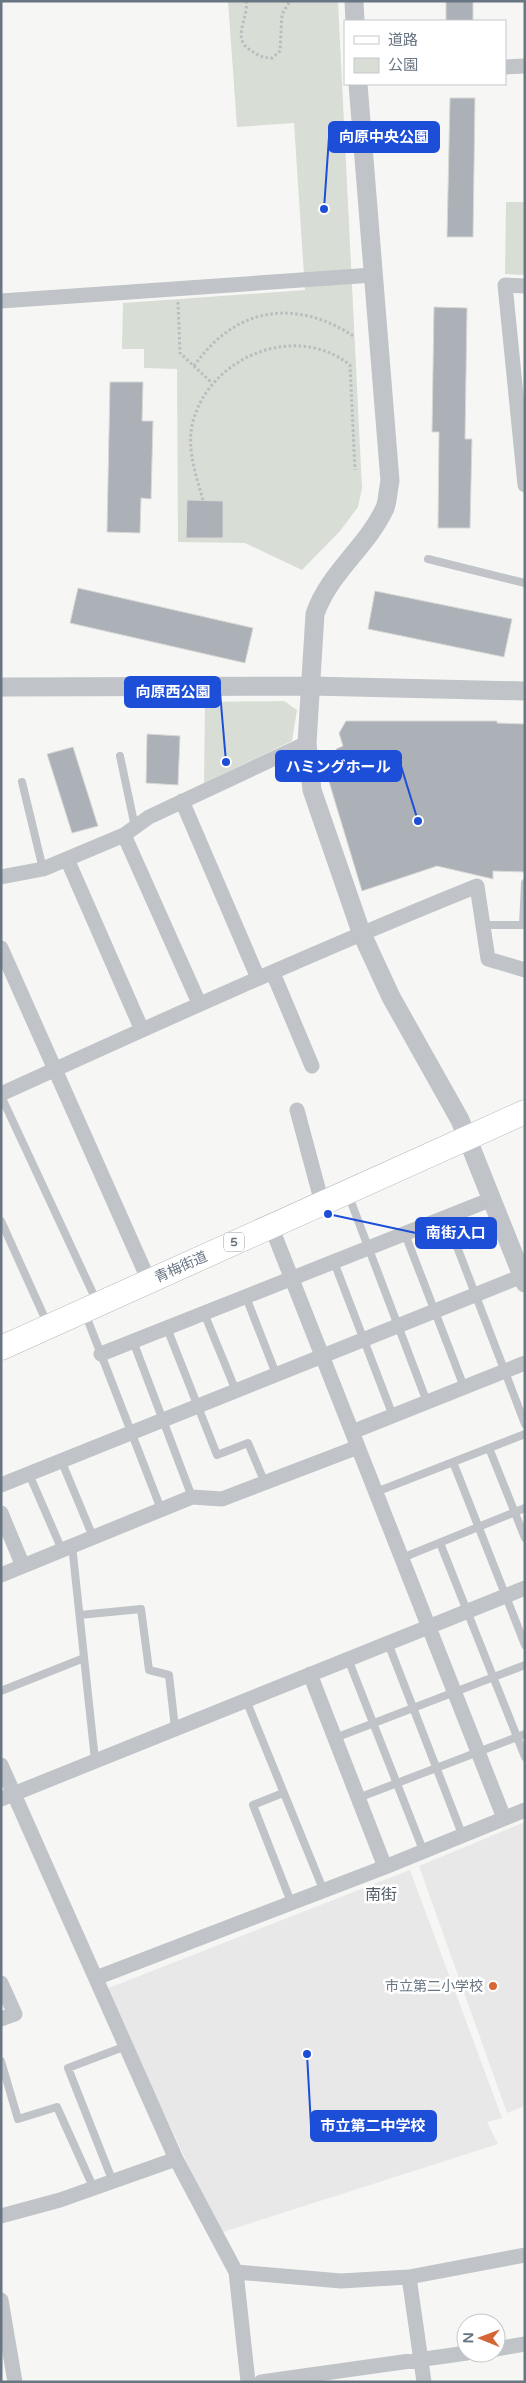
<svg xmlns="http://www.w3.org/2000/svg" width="526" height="2383" viewBox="0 0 526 2383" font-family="'Varela Round','Noto Sans JP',sans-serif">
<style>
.built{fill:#e7e8e7}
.green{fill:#d8ddd5}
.building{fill:#abb1b7;stroke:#d8d8d6}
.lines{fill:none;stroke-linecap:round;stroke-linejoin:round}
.primary-casing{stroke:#b4b7bb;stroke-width:25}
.path{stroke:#babcbf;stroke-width:3;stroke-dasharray:2.5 2.5;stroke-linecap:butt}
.service{stroke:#c0c3c7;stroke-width:8}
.minor{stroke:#c0c3c7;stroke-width:15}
.tertiary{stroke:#c0c3c7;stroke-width:19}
.primary{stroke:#fff;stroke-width:24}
.poi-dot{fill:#d56635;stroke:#fff;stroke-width:2}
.labels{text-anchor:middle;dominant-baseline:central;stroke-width:5;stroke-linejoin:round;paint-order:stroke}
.shield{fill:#fff;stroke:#959ea8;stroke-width:1}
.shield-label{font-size:12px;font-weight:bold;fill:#687582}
.street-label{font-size:14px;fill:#687582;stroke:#fff}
.poi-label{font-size:14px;fill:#687582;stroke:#fff;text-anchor:end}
.quarter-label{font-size:16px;fill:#555e68;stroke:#fff}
.leader{fill:none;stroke:#1d4ed8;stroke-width:2}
.callout-dot{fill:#1d4ed8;stroke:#fff;stroke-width:2}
.callout{fill:#1d4ed8;stroke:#1d4ed8;stroke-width:2}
.callout-label{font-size:15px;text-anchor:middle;font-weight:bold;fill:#fff}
</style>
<rect width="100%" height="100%" fill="#f6f7f4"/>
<path class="built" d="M525,1822V2106L507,2113L419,1866Z
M410,1870L502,2118L487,2122L498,2144L220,2233L106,1989Z"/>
<path class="green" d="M228,1H338L362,488L358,507L340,531L302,570L245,543L178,542L177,369L144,368V349H122L123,303L305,290L294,123L237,127Z
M506,202H525V275L505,274Z
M284,701L297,710L292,741L204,783L205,702Z"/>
<path class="building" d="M446,1H473V21H446Z
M450,98H475L473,237H447Z
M434,307L467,308L465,439H472L470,528H438L439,432H432Z
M110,382H143L142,421H153L151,499L141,498L140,533L107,532Z
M187,500L223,501V538H186Z
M78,588L253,628L245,663L70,623Z
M375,591L512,619L504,657L368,629Z
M346,721H497V723L525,724V872L493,871V879L437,866L362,891L327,775L341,771L336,749L343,746L339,733Z
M147,734L180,736L178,785L146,783Z
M73,747L98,826L72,833L47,754Z"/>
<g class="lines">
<defs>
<path id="primary" d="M1,1348L525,1112"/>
</defs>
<use href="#primary" class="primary-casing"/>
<path class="path" d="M246,1C249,19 231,37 250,50C258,55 262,58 272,58L280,51L282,14L290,1
M178,302L180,353L212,383
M194,366C236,306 296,298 355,337
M203,500C196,475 186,448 193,421C211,356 296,322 350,365L355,470"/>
<path class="service" d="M428,559L525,583
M120,756L135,827
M22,782L43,869
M483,925H525
M523,925L525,883
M1,1096L97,1302
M348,1194L427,1402
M446,1218L525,1424
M1,1221L48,1325
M405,1234L464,1387
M334,1262L393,1416
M246,1297L276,1374
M85,1313L161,1509
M204,1313L236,1391
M167,1328L217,1455L248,1443L265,1483
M133,1341L192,1497
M489,1448L525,1538
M61,1460L93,1537
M453,1462L525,1645
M29,1474L62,1550
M376,1492L525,1434
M440,1543L525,1757
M72,1545L95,1760
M402,1558L525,1508
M80,1615L141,1609L149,1670L169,1675L175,1728
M388,1643L462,1834
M348,1659L423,1850
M1,1691L84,1658
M246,1700L323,1889
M335,1738L525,1665
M283,1793L253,1805L291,1902
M358,1798L525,1734
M1,2061L18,2119L57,2107L94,2189
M113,2182L68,2068L126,2046"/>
<path class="minor" d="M505,67L525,66
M525,286L505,285L525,485
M1,301L373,275
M182,801L258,978
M124,835L199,1003
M67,859L142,1030
M1,877L43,869L124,835L149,817L307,743
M1,948L149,1281
M273,973L312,1066
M1,1094C159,1022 316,951 477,886L488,959L525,970
M297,1110L322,1203
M271,1226L504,1818
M101,1354L492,1199
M352,1432L525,1363
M1,1485L522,1276
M1,1513L23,1566
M1,1575L192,1497L222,1499L358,1447
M310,1674L385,1867
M1,1765L176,2159L236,2272L248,2382
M1,1799L525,1588
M96,1978L385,1867L525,1810
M1,1983L15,2014L1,2019
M1,2216L60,2200L176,2159
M236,2272L341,2281L409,2277L525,2255
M409,2277L424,2382
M1,2300L15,2382
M496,2349L525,2344
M261,2382L467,2353"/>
<path class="tertiary" d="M354,1L355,21
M358,84L390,481C388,489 388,500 385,508C367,547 329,573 315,614L307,743L312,790L361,932L391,997L460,1120L525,1283
M1,687L311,686L525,691"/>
<use href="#primary" class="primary"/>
</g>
<circle class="poi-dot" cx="493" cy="1986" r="5"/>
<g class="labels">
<rect class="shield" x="224" y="1232.5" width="20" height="19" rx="4"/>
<g class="shield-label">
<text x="234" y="1242">5</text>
</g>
<g class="street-label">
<text transform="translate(181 1267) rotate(-24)">青梅街道</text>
</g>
<g class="poi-label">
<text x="483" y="1986">市立第二小学校</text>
</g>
<g class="quarter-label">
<text x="381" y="1895">南街</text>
</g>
</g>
<path class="leader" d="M324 209L329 137M226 762L220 692M418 821L401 766M328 1214L416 1233M307 2054L311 2126"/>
<g class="callout-dot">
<circle cx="324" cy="209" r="5"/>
<circle cx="226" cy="762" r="5"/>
<circle cx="418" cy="821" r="5"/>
<circle cx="328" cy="1214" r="5"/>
<circle cx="307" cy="2054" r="5"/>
</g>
<g class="callout">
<rect x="329" y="122" width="110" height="30" rx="5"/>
<rect x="125" y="677" width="95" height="30" rx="5"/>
<rect x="276" y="751" width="125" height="30" rx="5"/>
<rect x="416" y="1218" width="80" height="30" rx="5"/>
<rect x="311" y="2111" width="125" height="30" rx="5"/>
</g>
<g class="callout-label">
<text x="384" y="142">向原中央公園</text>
<text x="173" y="697">向原西公園</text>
<text x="338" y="772">ハミングホール</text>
<text x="456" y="1238">南街入口</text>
<text x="373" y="2131">市立第二中学校</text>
</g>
<rect width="526" height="2383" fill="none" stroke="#687582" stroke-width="5"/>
<rect x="344" y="20" width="162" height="65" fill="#ffffff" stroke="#c3c8cd"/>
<rect x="354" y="36" width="25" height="8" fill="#ffffff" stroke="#c3c8cd"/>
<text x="388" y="45" font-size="15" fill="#687582">道路</text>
<rect x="354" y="58" width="25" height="15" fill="#d8ddd5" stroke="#c3c8cd"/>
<text x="388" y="70" font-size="15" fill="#687582">公園</text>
<g transform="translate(481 2338) rotate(271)"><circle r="24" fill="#ffffff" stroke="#c3c8cd"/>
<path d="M0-4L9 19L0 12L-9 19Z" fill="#d56635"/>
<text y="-8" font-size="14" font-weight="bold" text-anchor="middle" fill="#687582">N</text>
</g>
</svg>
